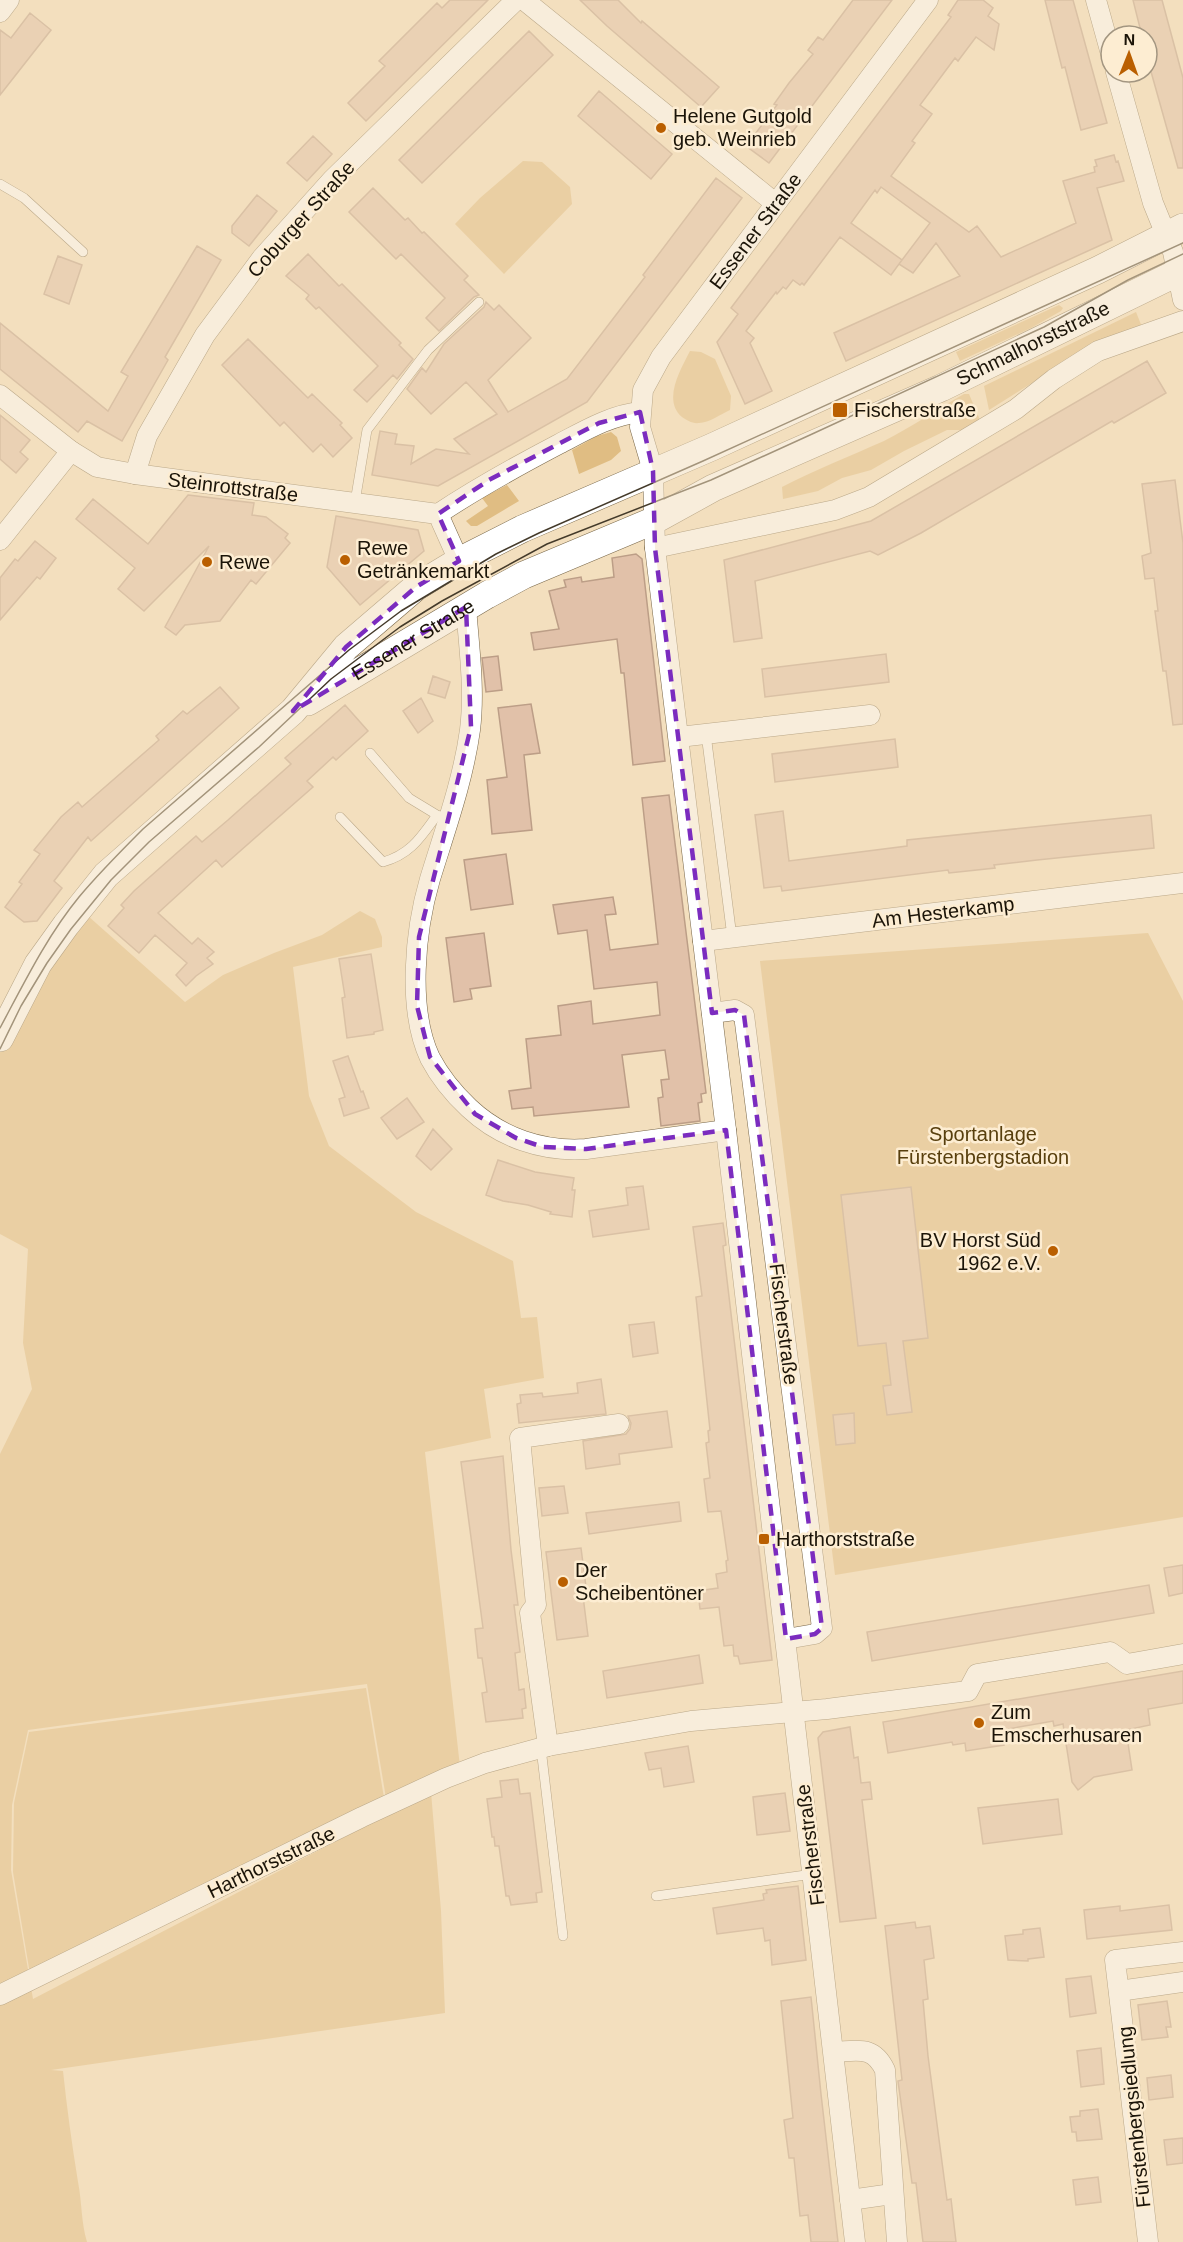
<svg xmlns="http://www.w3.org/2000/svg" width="1183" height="2242" viewBox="0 0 1183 2242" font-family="Helvetica,sans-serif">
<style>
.green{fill:#e0bd83}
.building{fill:#e1c1a9;stroke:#bc9e87;stroke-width:1.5;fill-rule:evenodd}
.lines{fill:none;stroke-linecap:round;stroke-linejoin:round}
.service-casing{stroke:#786749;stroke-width:10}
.minor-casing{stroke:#786749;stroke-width:21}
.secondary-casing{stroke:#786749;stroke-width:28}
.service{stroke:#fff;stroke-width:9}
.minor{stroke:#fff;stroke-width:20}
.secondary{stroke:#fff;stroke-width:27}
.tram{stroke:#443a2a;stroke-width:1.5}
.marked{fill:none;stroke:#7b2cbf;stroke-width:4.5;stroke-dasharray:12 8;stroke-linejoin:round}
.poi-dot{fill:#ba5f00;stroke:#fdedd2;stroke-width:2}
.labels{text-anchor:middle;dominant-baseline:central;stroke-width:5;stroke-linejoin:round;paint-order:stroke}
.poi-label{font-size:20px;fill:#1b1408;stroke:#fdedd2;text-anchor:start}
.street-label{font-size:20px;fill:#1b1408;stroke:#fdedd2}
.park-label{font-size:20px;fill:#583f0d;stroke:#fdedd2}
</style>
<rect width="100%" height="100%" fill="#f3dfbe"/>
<path class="green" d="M523,161L542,162L570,187L572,204L504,274L455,224L480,198Z
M1059,305L1063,308L1061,311L1031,328L960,361L956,352Z
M1136,312L1142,327L1040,378L989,410L984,386Z
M690,351L701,352L715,359L731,396L730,410C721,414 709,423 699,423C693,424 686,420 682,417C662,400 681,369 690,351Z
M964,394H969L980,420L968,430H947L904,451L871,470L842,478L818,491L783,499L782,487C815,470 850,456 884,441C912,427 937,409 964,394Z
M611,432L617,437L621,451L611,460L579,474L572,450L597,436Z
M507,485L519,501L477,526H471L466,521L488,506L482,498Z
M79,908L185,1002L223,975L274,953L322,935L360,911L375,919L382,937V947L293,967L309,1096L329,1146L416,1212L513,1261L521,1318L537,1317L544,1378L484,1389L491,1438L425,1452L460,1767L386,1798L367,1684L28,1730L12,1805L11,1870L33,1999L431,1792L441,1911L445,2013L51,2070L63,2071C67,2109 72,2145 78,2182C82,2202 81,2222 87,2242H0V1454L32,1389L23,1343L28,1249L0,1234V1039Z
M1148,933L1183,1001V1517L835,1575L760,961Z
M366,1688L384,1798L30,1974L13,1872L14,1803L29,1732Z"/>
<path class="building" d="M450,0H488L366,121L348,103L385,66L379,61L437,3L442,8Z
M580,0H618L641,23L642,21L719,87L701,107L607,26Z
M853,0H892L769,163L746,146L777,105L774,104L789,83L813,54L808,50L818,37L823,40Z
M958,0H983L993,8L988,16L999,24L994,50L976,37L958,61L955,58L920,105L932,114L912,141L915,143L891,176L969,232L977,226L1001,257L1076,223L1063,181L1095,172L1094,167L1097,166L1095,160L1114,155L1116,162L1118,161L1124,181L1097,188L1112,240L846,361L834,333L960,276L936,243L913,273L899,264L891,275L840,237L804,285L802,283L800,285L793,280L786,289L783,287L777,294L776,292L746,331L754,338L750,343L772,391L745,404L717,342L738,314L731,308L951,17L948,15ZM881,187L930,223L899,264L902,260L851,223L875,190L877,193Z
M1045,0H1073L1107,123L1081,130L1065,67L1062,68Z
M1133,0H1162L1183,78V168H1178L1150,68L1147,54V36H1142Z
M30,13L51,30L0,95V30L11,38Z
M529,31L553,55L422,183L399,160Z
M599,91L672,154L651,179L578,116Z
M313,136L332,154L307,181L287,163Z
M716,178L742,198L587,402L438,486L372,475L380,431L397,434L395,444L414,446L411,464L436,449L469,454L454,439L497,414L466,382L431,414L407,389L422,368L426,372L444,344L484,307L486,302L494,310L499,305L531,338L488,380L508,412L567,379L645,277L643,275Z
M373,188L405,220L408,218L422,233L424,232L468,276L464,280L479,295L474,297L439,331L426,318L445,298L401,254L396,259L349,212Z
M257,195L277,211L249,246L232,233V226Z
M197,246L221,260L165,357L168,360L122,441L87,421L78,432L0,369V323L108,411L128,376L121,372Z
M308,254L339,286L342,284L401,343L399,345L413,359L397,379L393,375L367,402L354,390L378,366L319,307L316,309L306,299L309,295L286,276Z
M58,256L82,265L69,304L44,294Z
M248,339L308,398L312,394L342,423L340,425L352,438L333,457L321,444L313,452L284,422L280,426L222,365Z
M1147,361L1166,393L1114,423L1112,421L921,533L878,555L870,551L755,581L762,638L734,642L724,560L871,521Z
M0,415L30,440L20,452L28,459L16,473L0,459Z
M1175,480L1183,543V724L1173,725L1166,671H1163L1155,611H1158L1154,578L1145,579L1142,556L1151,553L1142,484Z
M188,495L254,503L252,515L266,517L288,534L285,538L290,543L256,584L251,580L220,621L185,625L176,635L165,627L209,546L144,611L118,589L135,568L76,519L93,499L148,544Z
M336,516L418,530L424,551L360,605L327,567Z
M35,541L56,558L40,579L37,577L0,620V578L15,559L18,561Z
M636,554L642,559L665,761L633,765L624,673H621L617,639L534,650L531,633L559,629L549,591L566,587L564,580L581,577L582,582L614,577L612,558Z
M886,654L889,682L765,697L762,669Z
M498,656L502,690L486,692L482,658Z
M433,676L450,682L445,698L428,693Z
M220,687L239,708L91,841L88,837L54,881L62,888L37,921L24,922L5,907L22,884L19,882L40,854L34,850L61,817L78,802L82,807L159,740L156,736L183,711L187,714Z
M421,698L433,721L418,733L403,711Z
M531,704L540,753L524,755L532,830L492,834L487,780L507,777L498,708Z
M345,705L368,731L336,760L333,757L307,781L313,787L222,867L216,860L158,913L192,944L198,938L214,952L207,958L213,964L196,976L186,986L176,975L187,963L155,935L139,953L108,926L124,908L121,905L134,891L196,836L202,842L228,820L291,764L285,758Z
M895,739L898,767L775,782L772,754Z
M669,795L706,1093L701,1094L702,1102L698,1103L700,1121L661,1126L658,1098L663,1097L661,1080L669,1079L665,1050L622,1055L629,1107L534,1116L533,1107L512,1109L509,1091L531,1088L526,1039L561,1035L558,1006L591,1001L593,1024L660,1015L657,982L594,989L587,930L558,934L553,905L613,897L616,914L605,915L610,950L658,944L642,798Z
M783,811L789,861L907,846V840L1151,815L1154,848L1037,860L994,865L995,868L949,873L948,870L782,891L781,886L764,888L755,815Z
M506,854L513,904L471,910L464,860Z
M484,933L491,986L470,989L472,999L454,1002L446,938Z
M371,954L383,1030L374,1032V1034L347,1038L342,998L345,997L339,959Z
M348,1056L361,1092L363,1091L369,1108L344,1116L339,1099L345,1097L333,1061Z
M407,1098L424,1122L397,1139L381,1118Z
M433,1129L452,1149L431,1170L416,1156Z
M498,1160L535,1172L574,1178L572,1190H575L572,1217L550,1214L551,1212L528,1205L503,1201L486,1195Z
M643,1186L649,1229L593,1237L589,1211L628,1205L626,1188Z
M911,1187L928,1338L903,1341L912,1412L887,1415L883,1386L891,1385L886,1343L858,1346L841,1195Z
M723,1223L726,1245L723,1246L772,1660L740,1664L738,1656H734L733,1645L724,1646L719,1607L700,1609L698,1591L718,1588L716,1574L727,1572L726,1561L728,1560L721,1511L708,1512L704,1479L710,1478L706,1443L709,1442L708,1431L710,1430L696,1297L702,1296L693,1227Z
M654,1322L658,1353L633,1357L629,1325Z
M601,1379L606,1414L519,1423L517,1404L521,1403L520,1395L542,1393L543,1397L578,1393L577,1383Z
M667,1411L672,1447L619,1454L620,1464L586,1469L583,1441L626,1434L630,1429L631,1423L628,1416Z
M854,1413L855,1443L836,1445L833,1415Z
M503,1456L511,1550L518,1605H514L520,1652L515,1653L519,1690L524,1689L526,1708L522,1709L523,1718L486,1722L482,1693L487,1692L482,1658H478L475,1629L483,1628L461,1462Z
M564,1486L568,1513L542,1516L539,1488Z
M679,1502L681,1521L589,1534L586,1513Z
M581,1548L586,1587L582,1588L588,1636L557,1640L546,1552Z
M1183,1565V1593L1169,1596L1164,1568Z
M1149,1585L1154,1613L872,1661L867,1632Z
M699,1655L703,1683L607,1698L603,1671Z
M1183,1671V1703L1148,1709L1150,1725L1126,1730L1132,1770L1094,1777L1078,1790L1072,1782L1063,1724L1054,1726L1053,1721L1002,1730L1004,1745L966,1751L965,1743L953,1745L952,1742L888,1753L883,1722Z
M850,1727L854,1758L858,1757L861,1783L870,1782L872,1799L862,1800L876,1918L840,1922L818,1738L823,1732Z
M688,1746L694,1782L664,1787L661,1768L649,1770L645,1753Z
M518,1779L520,1794L530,1793L542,1892L536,1893L537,1902L511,1905L509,1896H506L499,1846H495L494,1837H492L487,1799L502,1797L500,1781Z
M785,1793L790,1831L757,1835L753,1797Z
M1058,1799L1062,1834L983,1844L978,1808Z
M798,1886L806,1960L772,1965L770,1940L765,1941L763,1928L717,1934L713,1908L764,1900L763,1894L767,1893L766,1890Z
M1169,1905L1172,1930L1087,1939L1084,1910L1120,1906V1911Z
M915,1922L916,1928L930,1926L934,1958L924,1960L928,1999L923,2000L928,2056L947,2200L951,2199L956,2242H923L916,2183H912L898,2081L902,2080L885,1926Z
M1040,1928L1044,1957L1028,1959V1961L1008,1960L1005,1936L1023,1934V1930Z
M1091,1976L1096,2013L1070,2017L1066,1979Z
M811,1997L821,2094L838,2242H811L808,2215L800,2216L794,2158H789L784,2120L793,2118L781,2001Z
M1167,2001L1171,2027H1166L1168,2037L1142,2040L1138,2005Z
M1101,2048L1104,2084L1081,2087L1077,2051Z
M1171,2075L1173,2097L1149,2100L1147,2078Z
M1098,2109L1102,2139L1077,2141L1076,2132H1072L1070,2117L1080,2116V2111Z
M1183,2138V2163L1167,2165L1164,2140Z
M1098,2177L1101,2202L1076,2205L1073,2180Z"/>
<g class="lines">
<defs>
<path id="service" d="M0,184L24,198L83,252
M355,502L367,430L428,350L479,302
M706,734L732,937
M370,753L409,798L437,815
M340,817L383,862C411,854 421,837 437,815L449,818
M541,1748L563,1936
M656,1896L813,1874"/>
<g id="minor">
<path d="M524,0L775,203"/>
<path d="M1096,0L1111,54"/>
<path d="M0,12L9,0"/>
<path d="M1116,72L1153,203L1173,252L1183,300"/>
<path d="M0,395L71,451L97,467L135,474L438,514L459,561"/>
<path d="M135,474L147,436L205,335L262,258L332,180L516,0"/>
<path d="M438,514C477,488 517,466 559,444C584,431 611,415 640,412"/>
<path d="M0,540L71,451"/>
<path d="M655,548L835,510L869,497L1016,409L1054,379L1098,351L1183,321"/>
<path d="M466,607C469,647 475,690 470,730C463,781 445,830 430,879C415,930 407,1009 430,1058C440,1077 454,1094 469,1108C501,1138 543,1152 586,1149L726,1130"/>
<path d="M679,737L870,715"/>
<path d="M703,941L1183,883"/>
<path d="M712,1013L735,1010L744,1015L822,1628L815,1634L786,1639"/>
<path d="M548,1746L530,1613L536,1605L520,1438L619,1424"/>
<path d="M1119,1991L1183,1982"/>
<path d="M0,1995L362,1817L446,1778L485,1763L548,1746L691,1721L827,1709L968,1691L977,1674L1110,1652L1127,1664L1183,1654"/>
<path d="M834,2052C858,2051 873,2045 885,2070L897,2242"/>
<path d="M850,2200L892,2194"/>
<path id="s1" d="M855,2242L726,1130L655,548L653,471L640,427L643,390L661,357L928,0"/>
<path d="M1148,2242L1115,1960L1183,1952"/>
</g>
<g id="secondary">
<path id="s2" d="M308,702L487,595L524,575L655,520L713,488L941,388L1183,270"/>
<path d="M0,1038L38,964L66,925L106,875L293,711L346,647L416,587L459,561L522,529L712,447L924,350L1098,270L1183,227"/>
</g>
</defs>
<use href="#service" class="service-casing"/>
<use href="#minor" class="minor-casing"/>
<use href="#secondary" class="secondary-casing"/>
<use href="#service" class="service"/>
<use href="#minor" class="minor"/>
<use href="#secondary" class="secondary"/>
<path class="tram" d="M0,1028C24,983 47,936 79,897C99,873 121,851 143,829L349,650L401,611L496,554L539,533L703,461L1183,243
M0,1049L21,1006L47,963L71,929L111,880L149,842L259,747L331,679L400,627L442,601L547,544L711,480L810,435L1044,327L1128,280L1183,254"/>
</g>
<path d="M0 0H1183V2242H0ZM640,412L653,471L655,548L712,1013L735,1010L744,1015L822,1628L815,1634L786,1639L726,1130L586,1149L543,1147L516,1138L475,1114L430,1057L417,1006L419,937L471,727L466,607L293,711L346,647L416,587L459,561L438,514L489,480L599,423Z" fill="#f3dfbe" fill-opacity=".55" fill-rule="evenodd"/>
<path class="marked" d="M640,412L653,471L655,548L712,1013L735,1010L744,1015L822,1628L815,1634L786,1639L726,1130L586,1149L543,1147L516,1138L475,1114L430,1057L417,1006L419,937L471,727L466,607L293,711L346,647L416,587L459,561L438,514L489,480L599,423Z"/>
<g class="poi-dot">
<circle cx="661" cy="128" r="6"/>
<rect x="832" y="402" width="16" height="16" rx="3"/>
<circle cx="345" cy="560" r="6"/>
<circle cx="207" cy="562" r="6"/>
<circle cx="1053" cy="1251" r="6"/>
<rect x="758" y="1533" width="12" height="12" rx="3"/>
<circle cx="563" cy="1582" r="6"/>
<circle cx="979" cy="1723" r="6"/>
</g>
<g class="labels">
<g class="poi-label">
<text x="673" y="116">Helene Gutgold<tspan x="673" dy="23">geb. Weinrieb</tspan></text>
<text x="854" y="410">Fischerstraße</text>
<text x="357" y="548">Rewe<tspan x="357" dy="23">Getränkemarkt</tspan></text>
<text x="219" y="562">Rewe</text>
<text x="1041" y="1240" text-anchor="end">BV Horst Süd<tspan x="1041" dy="23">1962 e.V.</tspan></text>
<text x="776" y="1539">Harthorststraße</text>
<text x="575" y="1570">Der<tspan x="575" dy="23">Scheibentöner</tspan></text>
<text x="991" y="1712">Zum<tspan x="991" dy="23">Emscherhusaren</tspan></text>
</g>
<g class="street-label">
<text transform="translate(301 219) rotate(-48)">Coburger Straße</text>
<text stroke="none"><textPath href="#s1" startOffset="2061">Essener Straße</textPath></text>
<text stroke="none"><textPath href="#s2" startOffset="810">Schmalhorststraße</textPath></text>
<text transform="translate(233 487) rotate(7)">Steinrottstraße</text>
<text stroke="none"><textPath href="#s2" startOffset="122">Essener Straße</textPath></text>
<text transform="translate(943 912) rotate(-7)">Am Hesterkamp</text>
<text transform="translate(784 1324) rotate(83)">Fischerstraße</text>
<text transform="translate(810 1845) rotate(-97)">Fischerstraße</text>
<text transform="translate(271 1862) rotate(-26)">Harthorststraße</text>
<text transform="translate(1134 2117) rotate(-96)">Fürstenbergsiedlung</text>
</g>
<g class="park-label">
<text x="983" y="1134">Sportanlage<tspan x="983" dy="23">Fürstenbergstadion</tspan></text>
</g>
</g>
<g transform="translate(1129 54) rotate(1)"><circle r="28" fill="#fdedd2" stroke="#a39681" stroke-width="1.5"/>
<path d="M0-4.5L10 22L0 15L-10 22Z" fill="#ba5f00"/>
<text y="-9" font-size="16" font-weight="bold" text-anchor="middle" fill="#1b1408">N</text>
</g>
</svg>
